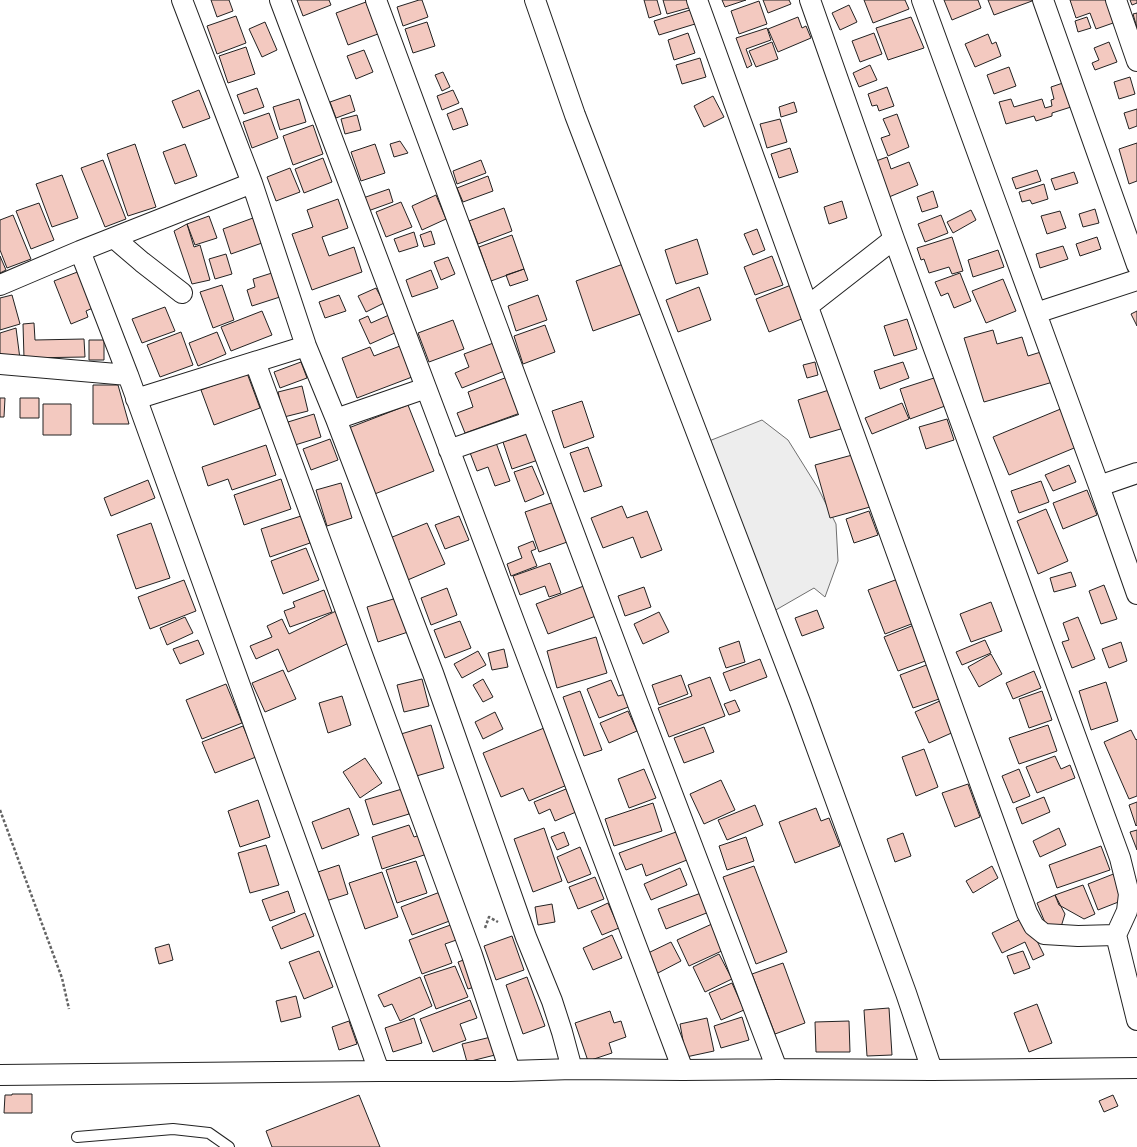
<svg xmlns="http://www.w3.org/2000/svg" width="1137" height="1147" viewBox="0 0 1137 1147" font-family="'IBM Plex Sans',sans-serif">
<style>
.parking{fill:#ededed;stroke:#6f6f6f}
.building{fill:#f3c9c0;stroke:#222}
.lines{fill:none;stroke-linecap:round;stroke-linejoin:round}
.lane-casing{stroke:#222;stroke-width:12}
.street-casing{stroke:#222;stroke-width:22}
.path{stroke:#646464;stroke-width:2.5;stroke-dasharray:3 2;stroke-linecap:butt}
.lane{stroke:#fff;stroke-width:10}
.street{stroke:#fff;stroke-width:20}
</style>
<rect width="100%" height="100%" fill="#fff"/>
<path class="parking" d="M762,420L788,440L818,488L836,524L838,561L825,597L814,588L774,611L704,443Z"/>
<path class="building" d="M211,0H229L233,11L217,17Z
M297,0H329L331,5L303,16Z
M419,0H422L428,17L403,26L397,7Z
M644,0H657L661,14L649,18Z
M663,0H690L692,7L667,14Z
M722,0H746L725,7Z
M763,0H789L791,4L768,13Z
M864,0H905L909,9L873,23Z
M944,0H978L981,8L952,20Z
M988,0H1032V1L994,15Z
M1070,0H1108L1116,22L1096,29L1090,13L1076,18Z
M1130,0H1137V3L1132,5Z
M759,1L767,24L739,34L731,11Z
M366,2L378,34L348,45L336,13Z
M849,5L857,22L840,30L832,13Z
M690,10L695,24L659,35L654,21Z
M1137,13V28L1133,14Z
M236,16L246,43L217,54L207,26Z
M798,17L802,28L806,26L811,38L778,52L768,29Z
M911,17L924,48L888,60L876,28Z
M1087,17L1091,28L1078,32L1075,21Z
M265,22L277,50L262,57L249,29Z
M427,22L435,46L413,53L405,29Z
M767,28L771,40L746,49L752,65L747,68L736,38Z
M688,33L695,53L674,60L668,40Z
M874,33L882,54L860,62L852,41Z
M988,34L992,44L996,42L1001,56L975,67L965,44Z
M772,42L778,59L756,67L749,51Z
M1109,42L1117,62L1095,70L1092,63L1099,60L1094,48Z
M246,47L255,74L228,83L219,56Z
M364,50L373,72L356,79L347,56Z
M700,58L706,77L682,84L676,65Z
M870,65L877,80L859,87L853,73Z
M1009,67L1016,86L994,94L987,75Z
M443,72L450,87L442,91L435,75Z
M1130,77L1135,94L1119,99L1114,82Z
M1063,83L1071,107L1052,113V116L1036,121L1034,116L1006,124L999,102L1011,99L1014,107L1042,99L1045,108L1052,106L1051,100L1054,99L1051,87Z
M887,87L894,106L879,111L877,105L872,106L868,94Z
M257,88L264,107L244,114L237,95Z
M199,90L210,118L183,128L172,101Z
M453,90L459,103L442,110L437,96Z
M350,95L355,111L336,118L330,102Z
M713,96L724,117L704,127L694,106Z
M299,99L306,122L280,130L273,107Z
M794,102L797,112L781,117L779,107Z
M462,108L468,125L453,130L447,114Z
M1137,109V126L1129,129L1124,113Z
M269,113L278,138L252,148L243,122Z
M897,114L909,147L888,156L881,138L890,135L883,119Z
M357,115L361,130L345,134L341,119Z
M780,119L787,142L767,148L760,124Z
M313,125L323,154L293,165L283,136Z
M400,141L408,153L394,157L390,144Z
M1137,143V181L1129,184L1119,149Z
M135,144L156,207L128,216L107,154Z
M185,144L197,176L175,184L163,152Z
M375,144L385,173L361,181L351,152Z
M790,148L798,172L779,178L771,154Z
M887,157L891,169L909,162L918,185L889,197L876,161Z
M323,158L332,182L304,193L295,169Z
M103,160L126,219L105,227L81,168Z
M481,160L486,173L457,184L453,171Z
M290,168L300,192L276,201L267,177Z
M1037,170L1041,181L1016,189L1012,178Z
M1074,172L1078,183L1055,190L1051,179Z
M62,175L78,218L52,227L36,184Z
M488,176L493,191L463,202L457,188Z
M1044,184L1048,199L1032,204L1030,200L1022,202L1019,192Z
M389,189L393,202L368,211L363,198Z
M933,191L938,207L922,212L917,197Z
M436,195L446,219L422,230L412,206Z
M338,199L348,228L322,237L329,256L354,247L362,272L312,290L292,234L313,227L307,210Z
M842,201L847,218L829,224L824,207Z
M401,202L412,227L386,237L376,212Z
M39,203L54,240L31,249L16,211Z
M504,208L512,231L478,244L469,221Z
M1095,209L1099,223L1083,227L1079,214Z
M971,210L976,220L953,233L947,222Z
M1060,211L1066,228L1047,234L1041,216Z
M13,215L31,259L7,268L0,250V220Z
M941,215L948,233L925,242L918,224Z
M209,216L217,238L195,245L187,224Z
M253,218L262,243L231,254L223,229Z
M187,224L194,247L200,245L210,280L192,284L174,231Z
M757,229L765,250L753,255L744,234Z
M431,231L435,244L424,247L420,235Z
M414,232L418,246L399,252L394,239Z
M512,235L524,269L491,281L479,247Z
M952,237L963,271L952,274L949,267L929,273L924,259L921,260L917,248Z
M1097,237L1101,249L1080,256L1076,244Z
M697,239L708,274L676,284L665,250Z
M1063,246L1068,259L1040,268L1036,254Z
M998,250L1004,267L973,277L968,260Z
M226,254L232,274L215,279L209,259Z
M0,256L6,270L0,273Z
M772,256L783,285L755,295L744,267Z
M448,257L455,274L441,280L434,262Z
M626,263L643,313L593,331L576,281Z
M524,269L528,280L510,286L506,275Z
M431,270L438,288L412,297L406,280Z
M80,271L95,307L86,311L88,317L71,324L54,281Z
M275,272L283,296L252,306L247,290L255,287L253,279Z
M960,273L971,301L954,308L948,293L941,296L935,282Z
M1003,279L1016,311L986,323L972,291Z
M222,285L234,320L213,328L200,292Z
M791,285L804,318L769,332L756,299Z
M699,287L711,320L678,332L666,300Z
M376,288L384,303L366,312L358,296Z
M12,295L20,324L0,330V298Z
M339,295L346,311L325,318L319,302Z
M538,295L547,320L516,331L508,306Z
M165,307L175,331L142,343L132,319Z
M262,311L272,335L231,351L221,327Z
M1137,311V326L1131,314Z
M389,315L397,332L370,344L359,320L368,316L371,323Z
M907,319L917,349L894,356L884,326Z
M453,320L464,349L429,362L418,333Z
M34,323L35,340L84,339L85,357L24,358L23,324Z
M545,325L555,352L523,364L514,336Z
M16,328L20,359L0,358V333Z
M993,330L997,344L1022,337L1028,356L1044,351L1053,382L984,402L964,338Z
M181,332L193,365L160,377L147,345Z
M217,332L226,354L198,366L189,343Z
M89,340H104V360H89Z
M496,342L507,370L462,388L455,373L469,367L464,354Z
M400,346L412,377L357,398L342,358L370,347L374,356Z
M301,362L307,378L280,388L274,372Z
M815,362L818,375L807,378L803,365Z
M903,362L909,378L880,389L874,371Z
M247,373L260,408L214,425L201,390Z
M510,376L523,412L465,433L457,413L473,407L468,392Z
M934,378L945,406L910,419L900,389Z
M93,385H118L129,424H93Z
M302,386L308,411L284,417L278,392Z
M832,389L844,428L810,438L798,400Z
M0,398H5L4,417H0Z
M20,398H39V418H20Z
M582,401L594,437L564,448L552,411Z
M902,403L909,419L872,434L865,418Z
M43,404H71V435H43Z
M408,405L434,471L372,495L346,429Z
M1063,408L1079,446L1009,475L993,437Z
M314,414L321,437L295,445L288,422Z
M947,419L954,440L926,449L919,427Z
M532,432L541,459L512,469L503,442Z
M330,439L338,460L311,470L303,449Z
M495,440L510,481L495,486L488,467L477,471L469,450Z
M266,445L276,475L232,490L228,479L208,486L202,467Z
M588,447L602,486L584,492L570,453Z
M856,454L870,507L830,518L815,465Z
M1069,465L1076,482L1053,491L1045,475Z
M532,466L544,494L525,502L514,472Z
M281,479L291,509L244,525L234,495Z
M148,480L155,498L111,516L104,498Z
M1041,481L1049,502L1019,513L1011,491Z
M341,483L352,518L327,526L316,490Z
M1087,490L1097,515L1063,529L1053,503Z
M557,501L570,541L539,552L525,512Z
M622,506L627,518L647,511L662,550L641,558L633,537L603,548L591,518Z
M1046,509L1068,561L1038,574L1017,521Z
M869,511L878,535L854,543L846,519Z
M301,516L310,543L270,557L261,529Z
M459,516L469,540L445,549L435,525Z
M151,523L170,578L136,589L117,535Z
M427,523L445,564L403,582L385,540Z
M533,541L536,549L531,551L537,566L511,576L507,564L522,558L518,547Z
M306,548L319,580L283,594L271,561Z
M550,563L561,593L549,597L545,586L520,595L513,576Z
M1071,572L1076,586L1054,592L1050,578Z
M898,579L914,623L885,634L868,590Z
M184,580L196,611L150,629L138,597Z
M589,584L601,614L548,634L536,604Z
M1104,585L1117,619L1101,624L1089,591Z
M644,587L651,607L625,616L618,596Z
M447,588L457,615L431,625L421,598Z
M324,590L332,612L290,627L284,611L295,607L293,602Z
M400,597L411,631L378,642L367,607Z
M991,602L1002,631L971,642L960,614Z
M817,610L824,628L802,636L795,618Z
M336,611L355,640L288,672L278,649L256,659L250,646L272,637L267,626L282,619L289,634Z
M659,612L669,632L643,644L634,624Z
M185,617L193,633L167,645L160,628Z
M1078,617L1095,659L1072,668L1062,642L1069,640L1063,623Z
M460,621L471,648L445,658L434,630Z
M914,625L928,660L898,671L884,637Z
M596,637L607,673L557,688L547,651Z
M198,640L204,654L180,664L173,649Z
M985,640L991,653L962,665L956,652Z
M739,641L745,662L726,668L719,648Z
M1121,642L1127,661L1109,668L1102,649Z
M504,649L508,667L492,670L488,653Z
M478,651L486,665L462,678L454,664Z
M991,654L1002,674L979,687L968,667Z
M760,659L767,677L730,691L723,673Z
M929,664L942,698L913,708L900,675Z
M283,670L296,699L265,712L252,683Z
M1034,671L1041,688L1013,699L1006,683Z
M681,675L688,694L659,705L652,685Z
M710,677L725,716L669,737L658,708L692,696L688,685Z
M422,679L429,706L404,712L397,685Z
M483,679L493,697L483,702L473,685Z
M611,680L618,696L626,694L631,706L599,718L587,689Z
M1106,682L1118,721L1091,730L1079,691Z
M226,684L242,723L202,739L186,700Z
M580,691L602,750L584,756L563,697Z
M1042,691L1052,720L1029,728L1019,699Z
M342,696L351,725L328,733L319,703Z
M735,700L740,711L729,715L724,704Z
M942,700L956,731L929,743L915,712Z
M628,711L637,731L609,743L600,723Z
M495,712L503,729L483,739L475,722Z
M431,725L444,768L413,777L401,734Z
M1048,725L1057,751L1019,764L1009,738Z
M243,726L256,757L215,773L202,742Z
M704,727L714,752L684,763L674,738Z
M544,728L567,785L529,801L523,788L501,797L483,753Z
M1131,730L1136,740L1137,739V796L1129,799L1104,742Z
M924,749L938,787L916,796L902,757Z
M1055,756L1061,769L1070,765L1075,778L1037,793L1026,767Z
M365,758L382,783L360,798L343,772Z
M644,769L656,798L629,808L618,779Z
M1019,769L1030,796L1013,803L1002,776Z
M721,780L735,810L704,824L690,794Z
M968,784L980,817L955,827L942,793Z
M402,789L409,814L373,825L365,800Z
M566,789L576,812L555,821L550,809L539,814L534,802Z
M1044,797L1050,812L1022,824L1016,808Z
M258,800L270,837L240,847L228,811Z
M1137,802V825L1136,826L1129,805Z
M653,803L662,831L614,846L605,819Z
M755,805L763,825L727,840L718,820Z
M349,808L359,835L322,849L312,822Z
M816,808L821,821L829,818L840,846L795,863L779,822Z
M409,825L414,837L423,834L430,853L382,869L372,837Z
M544,828L562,881L533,892L514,839Z
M1059,828L1066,845L1040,857L1033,841Z
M1137,830V850L1130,832Z
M564,832L569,845L557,850L551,837Z
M676,832L687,860L646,876L642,864L626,870L619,853Z
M903,833L911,856L895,862L887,839Z
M746,837L754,861L727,870L719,846Z
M266,845L279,885L250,893L238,853Z
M1101,846L1110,870L1057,888L1049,865Z
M580,847L591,874L568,883L557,857Z
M416,861L427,893L397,903L386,870Z
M339,865L348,894L326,901L318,872Z
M754,866L787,952L756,964L723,877Z
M992,866L998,878L973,893L966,881Z
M680,868L687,885L651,900L644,884Z
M382,872L398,917L365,929L349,883Z
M1116,873L1126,899L1098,910L1088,884Z
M595,877L604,899L578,909L569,887Z
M1083,885L1095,914L1084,919L1059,905L1055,895Z
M288,891L295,912L270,921L262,900Z
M440,892L455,919L412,935L401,907Z
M701,893L709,912L666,929L658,909Z
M1055,895L1065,914L1060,930H1048L1037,903Z
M608,903L619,928L602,935L591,911Z
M552,904L555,922L538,925L535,907Z
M305,913L314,936L281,949L272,927Z
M1025,917L1044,955L1033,960L1025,942L1002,953L992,933Z
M456,923L462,938L445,944L452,963L422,974L409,940Z
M714,923L726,949L689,966L677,940Z
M612,935L622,958L593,970L583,948Z
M512,936L524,970L496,980L484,946Z
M671,942L681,961L656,974L646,954Z
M169,944L173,960L159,964L155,948Z
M319,951L333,987L304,999L289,962Z
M1023,951L1030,968L1014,974L1007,956Z
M719,954L732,979L705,992L693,967Z
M469,958L480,985L468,989L458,962Z
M783,963L805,1023L775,1034L752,974Z
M455,966L468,997L436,1009L424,976Z
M420,977L432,1006L400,1021L392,1004L384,1007L378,995Z
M527,977L545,1026L523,1034L506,985Z
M732,983L744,1010L721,1020L709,993Z
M296,996L301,1017L281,1022L276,1001Z
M470,1000L477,1018L460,1024L466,1040L433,1052L420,1019Z
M1037,1004L1052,1043L1029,1052L1014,1013Z
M889,1008L892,1055L867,1056L864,1010Z
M610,1011L614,1023L621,1021L626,1037L609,1043L612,1053L588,1061L575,1023Z
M742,1017L749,1040L721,1048L714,1026Z
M414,1018L422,1043L393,1052L385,1028Z
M707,1018L714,1051L686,1057L680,1024Z
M349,1021L357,1044L339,1050L332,1027Z
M849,1021L850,1052H816L815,1022Z
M491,1037L495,1055L467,1062L462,1044Z
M12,1094H32V1113H4L5,1095H12Z
M359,1095L380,1147H272L266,1131Z
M1113,1095L1118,1106L1104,1112L1099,1101Z"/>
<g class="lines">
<defs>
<path id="lane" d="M77,1137L173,1129L209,1133L229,1147"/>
<path id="street" d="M182,0L252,183L306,346L336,419L433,673L526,937L552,1001L562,1032L572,1069
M280,0L683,1070
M376,0L532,421L638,704L777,1069
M535,0L575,115L800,702L906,993L932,1070
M697,0L1027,913L1034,926L1044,934L1078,936L1116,935L1127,911L1129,894L1120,858L894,239L810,0
M922,0L1099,486L1137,594
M1043,0L1137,265
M1116,0L1137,61
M114,238L142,262L182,293
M80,251L128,375L379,1071
M0,285L80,251L252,183
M808,306L894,239
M1036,313L1137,280
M255,362L472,955L510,1071
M0,364L128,375
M136,399L306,346
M336,419L426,388
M449,450L532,421
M1099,486L1137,473
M1116,935L1137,1020
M0,1075L379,1071H510L572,1069L683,1070L777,1069L932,1070L1137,1068"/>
</defs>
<use href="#lane" class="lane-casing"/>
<use href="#street" class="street-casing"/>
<path class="path" d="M0,810L62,978L69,1009
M485,928L489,917L498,922"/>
<use href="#lane" class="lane"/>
<use href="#street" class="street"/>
</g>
</svg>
